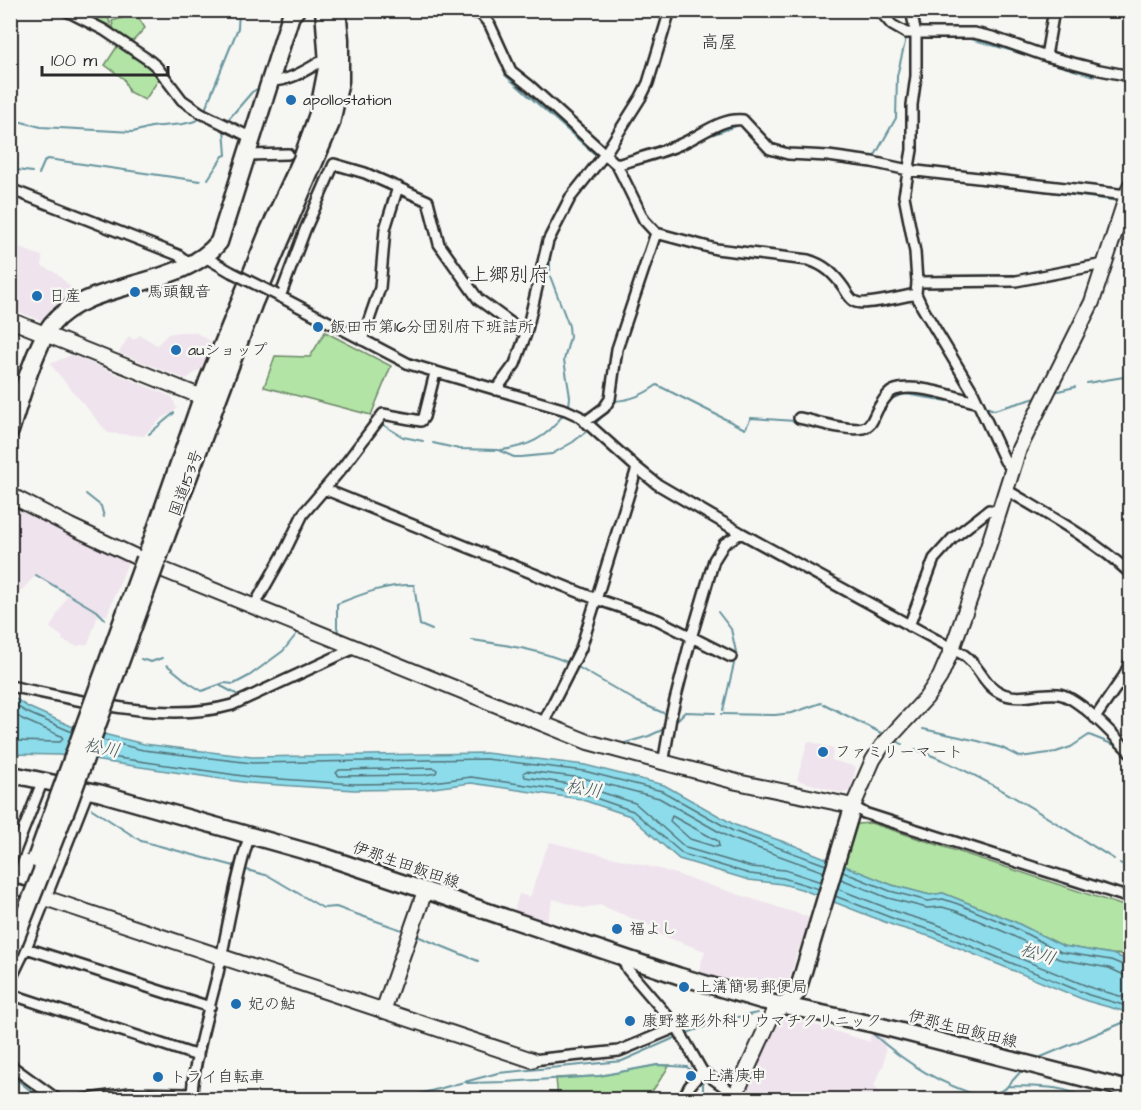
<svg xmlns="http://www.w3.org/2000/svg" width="1141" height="1110" viewBox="0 0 1141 1110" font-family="'Architects Daughter','Klee One',sans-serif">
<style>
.built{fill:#efe3ed}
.green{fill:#b1e4a5;stroke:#6e8868;stroke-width:1.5}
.water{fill:#8ddceb;stroke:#66959e;stroke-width:1.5}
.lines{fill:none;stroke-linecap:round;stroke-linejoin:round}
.shore{stroke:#527278;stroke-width:1.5}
.stream{stroke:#66959e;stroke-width:2}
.street-casing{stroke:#2b2b2b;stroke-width:14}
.secondary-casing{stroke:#2b2b2b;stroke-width:18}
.primary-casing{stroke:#2b2b2b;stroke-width:20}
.highway-casing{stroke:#2b2b2b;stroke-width:21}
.street{stroke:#f6f6f2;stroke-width:9}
.secondary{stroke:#f6f6f2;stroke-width:14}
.primary{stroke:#f6f6f2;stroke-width:15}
.highway{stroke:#f6f6f2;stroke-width:16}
.street-bridge-casing{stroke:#2b2b2b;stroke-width:14;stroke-linecap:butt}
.highway-bridge-casing{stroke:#2b2b2b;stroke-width:21;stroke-linecap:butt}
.street-bridge{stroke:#f6f6f2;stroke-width:9}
.highway-bridge{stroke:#f6f6f2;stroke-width:16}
.poi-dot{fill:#1f6fb2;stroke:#f6f6f2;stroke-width:2}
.labels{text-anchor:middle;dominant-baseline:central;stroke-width:5;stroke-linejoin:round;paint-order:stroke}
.poi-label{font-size:16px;fill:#2b2b2b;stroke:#f6f6f2;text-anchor:start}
.street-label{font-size:16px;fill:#2b2b2b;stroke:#f6f6f2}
.neighbourhood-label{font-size:18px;fill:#2b2b2b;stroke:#f6f6f2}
.water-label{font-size:18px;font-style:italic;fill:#44575b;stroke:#f6f6f2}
.quarter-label{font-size:20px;fill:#2b2b2b;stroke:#f6f6f2}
</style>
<rect width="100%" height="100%" fill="#f6f6f2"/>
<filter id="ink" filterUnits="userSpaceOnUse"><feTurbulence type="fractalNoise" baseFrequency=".0167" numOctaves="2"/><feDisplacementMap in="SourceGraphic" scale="12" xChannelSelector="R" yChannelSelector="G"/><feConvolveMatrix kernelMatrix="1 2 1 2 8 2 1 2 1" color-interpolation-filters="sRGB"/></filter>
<g filter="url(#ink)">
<path class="built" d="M10,245L42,256V266L56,273L79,295L45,320H40L11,309Z
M180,332H195L212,342L202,368L186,379L119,353L129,336L134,340L140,335L157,345L168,334Z
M71,355L172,397L177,409L161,419L143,436L108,433L50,364Z
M10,502L126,557L128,562L107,615H98L88,644L76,646L62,640L63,637L50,628L68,594L35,576L19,593L11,590Z
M808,741L834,749L831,760L856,767L850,791L842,793L797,780Z
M550,842L663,870L811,918L805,936L798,949L786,990L779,995L697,977L705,951L652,932L653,927L600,905L583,908L553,899L545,926L513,915L519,894L530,897L544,854Z
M782,1015L870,1042V1036L875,1030L884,1039L885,1049L884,1064L874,1085L885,1099L751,1100L741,1094L774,1016Z"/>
<path class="green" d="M73,11H106L112,29Z
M136,14L145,28L132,42L114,31L112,21Z
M118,45L153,69L159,79L145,100L129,92L124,79L105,65Z
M325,332L391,366L371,415L264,387L275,356L310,357Z
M871,823L1130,908V955L1112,954L1063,946L1013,921L943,893L930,895L892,885L844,866L857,824Z
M657,1065H670L647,1099H558L556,1078L599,1076Z"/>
<path class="water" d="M10,695L28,707L71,726L144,744L252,757L486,753L585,765L664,785L735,825L793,845L892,885L930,895L943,893L1013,921L1063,946L1112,954L1125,959L1130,965V1013L1087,1001L932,937L895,926L801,889L782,884L749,880L679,859L630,816L580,799L471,783L426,789L354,790L249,783L59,755L11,754Z"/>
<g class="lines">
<path class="shore" d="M10,702L26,712L72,732
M10,711L22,719L61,736L63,739L60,742L10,741
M102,740L143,750L252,763L486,759L584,771L662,791L733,831L826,865
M97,755L250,777L354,784L425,783L471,777L581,793L633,811L683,854L750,874L783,878L819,889
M434,768L437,770L436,773L425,775L339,776L336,773L339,770Z
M672,816L718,841L719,846L716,847L690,839L670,821Z
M843,872L890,891L928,901L943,899L958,904L1011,926L1061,952L1111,960L1130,968
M841,879L888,898L927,908L942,907L956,911L1007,933L1059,959L1109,968L1124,975L1130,976
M821,882L785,870L751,867L686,848L635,803L582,786L525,777L523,773L526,771L583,778L659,798L730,838L824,872
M838,889L900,913L936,924L1092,988L1130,999
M835,896L897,920L934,931L1089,995L1130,1007"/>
<path class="stream" d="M890,29L899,35L909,38
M923,39H971L1023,54
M1031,57L1094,76
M505,75L598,157
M204,112L238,28L239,10
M10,119L41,127L133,132L151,127L183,124L196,121L202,117
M227,121L252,92L260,87
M697,140L742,124
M873,159L896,118L897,76L906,38
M604,162L614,169
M10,169L32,172
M39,174L45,160L48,159L200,181
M933,178L1035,190
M208,179L223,156L226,155L224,129
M1042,191L1119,201
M691,248L703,250
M550,252V276L569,326L570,337L564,360L570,397L569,406
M1030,272L1093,262
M937,276L1022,275
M1087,383L1130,376
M1054,392L1075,387
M890,399L905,394L966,404
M986,407L994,410L1036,398
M380,423L403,437L423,441
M595,424L609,409L614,401C631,400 643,395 657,385L745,429L751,418L795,421
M857,433H869
M149,434L174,413
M433,443L459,449L498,450L514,457H521L552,454L573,442L588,430
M501,450C527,447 547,438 562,416
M86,494L101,506L104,517
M36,575L98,612L105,619
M718,612L731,629L736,652
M339,635L337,627V604C362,594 387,584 414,585L420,625L432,630
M472,640C505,645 538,649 569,663
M141,659L151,662L162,658
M167,665L189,683L202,691L224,683L234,684L249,676L283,651L299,631
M576,666L638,702L668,715
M219,685L238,695
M824,704L881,733
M723,710L734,664
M721,714L775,715L792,713L821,703
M676,721L685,712L715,713
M923,729L978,741L1002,748L1020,757L1056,752L1071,747L1089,735L1117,746L1130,759
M897,741L902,744
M618,745L649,736L664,729
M915,749C986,775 1050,820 1114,859
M92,809L141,841L238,867
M1120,863L1130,869
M243,869L269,876L323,908L336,907L402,930
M417,936L478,961
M684,1034L727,1019L758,1013
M873,1034C908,1065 940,1084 985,1098L1005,1089L1023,1069
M1034,1060L1127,1021L1130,1007
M10,1074L42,1100
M700,1079L703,1084V1100
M467,1083L505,1082L599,1076L657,1065L687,1067L696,1075
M1008,1086C1032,1087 1066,1084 1086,1100
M397,1100L498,1073L622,1061L679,1036"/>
<defs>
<path id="street" d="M65,10L104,30L150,61L157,67L182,100L201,113L252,138
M461,10L481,14L490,25L511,71L530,86L617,165L644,220L656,233L716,249L808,260C825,265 834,274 844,288C847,293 850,300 856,302C863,306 905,296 916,294
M879,10L892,25L906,33H974L992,37L1046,56L1100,70L1130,76
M911,10L916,34V76L912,105V150L904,196L915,252L917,282L916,294L922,307L973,392L1005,461L1012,469
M1046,56L1054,10
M270,81C287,82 305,71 320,62
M247,155L288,154
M617,165C638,158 661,153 681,144C700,136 722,117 743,120L770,149L788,154L828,156L872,162L908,170L1127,195
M10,189L178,255L185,260L187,266
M205,257L231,272
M917,282L1016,281L1104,264
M277,295L409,364L566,410L579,416L637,468L657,484L741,533L964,655C980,666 983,686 1003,694C1021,701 1039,692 1058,694C1078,696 1115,737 1130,752
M280,297L305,230L334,164L365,173L428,201L439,244L478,299L526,334
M362,340L380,288L385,229L398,187
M496,390L515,364L526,334L548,241L570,198L605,154L641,97L648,83L670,10
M799,418C815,421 848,432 863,428C873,426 874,414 879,407C883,401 888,392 895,390C917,383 956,397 978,403
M585,422L604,408L610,399L617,349L656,233
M324,489L596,599L658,620L731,657
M1005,489C1048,515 1093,539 1130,573
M254,606L285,551L303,514L343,467L383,414L421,421L424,417L435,373
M909,626L934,559L953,538L989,510L999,512
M10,686C78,700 165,724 232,705L355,648
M1095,718L1124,676L1130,662
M542,725L581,648L637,468
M663,764L672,712L691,638L714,560L724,544L741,533
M853,806L864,813L1130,898
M10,864L43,780
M10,888L34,895
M26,948L210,1007
M621,957L628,970L677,1027L702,1071L743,1100
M10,981L26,948L88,791
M10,994L198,1056
M532,1060L619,1051L677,1027
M10,1065L58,1100
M82,1100L130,1093L191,1094
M193,1100C188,1080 212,998 218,973C228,927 235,880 250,834
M683,1100L689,1087L702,1071"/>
<path id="secondary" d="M10,320L212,401
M10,495L70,526L166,571L588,742L737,782L853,806L873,760L882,746L926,698L940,677L952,649L988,547L1019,449L1092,302L1130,186
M45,898L532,1060
M383,1011L425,891
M733,1100L773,1013L785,1005"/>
<path id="primary" d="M10,774L100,793L326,857L679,976L763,1001L872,1024L1130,1090
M785,1005L797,993L853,806"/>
<path id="highway" d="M10,431C19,403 35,346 52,324C88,280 182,289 219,242L291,15L296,10
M147,555L208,381L268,233L302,159L318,114L328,63L324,10
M158,558L254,302L331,123L340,81V39L337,10"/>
</defs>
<use href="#street" class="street-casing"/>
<use href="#secondary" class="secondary-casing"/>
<use href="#primary" class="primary-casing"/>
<use href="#highway" class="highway-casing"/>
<use href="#street" class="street"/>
<use href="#secondary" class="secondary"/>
<use href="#primary" class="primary"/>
<use href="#highway" class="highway"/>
<defs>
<path id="street-bridge" d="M231,272L277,295"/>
<path id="highway-bridge" d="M36,859L145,559
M10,952L68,805L158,558"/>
</defs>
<use href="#street-bridge" class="street-bridge-casing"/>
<use href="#highway-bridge" class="highway-bridge-casing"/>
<use href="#street-bridge" class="street-bridge"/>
<use href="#highway-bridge" class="highway-bridge"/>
</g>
</g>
<g class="poi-dot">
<circle cx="291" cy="100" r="6"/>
<circle cx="135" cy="292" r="6"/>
<circle cx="37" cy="296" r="6"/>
<circle cx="318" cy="327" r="6"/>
<circle cx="176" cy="350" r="6"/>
<circle cx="823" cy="752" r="6"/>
<circle cx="617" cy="929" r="6"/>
<circle cx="684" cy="987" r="6"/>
<circle cx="236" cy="1004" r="6"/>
<circle cx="630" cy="1021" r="6"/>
<circle cx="691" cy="1076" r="6"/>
<circle cx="158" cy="1077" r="6"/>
</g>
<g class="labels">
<g class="poi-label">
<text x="303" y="100">apollostation</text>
<text x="147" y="292">馬頭観音</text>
<text x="49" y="296">日産</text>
<text x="330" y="327">飯田市第16分団別府下班詰所</text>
<text x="188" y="350">auショップ</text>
<text x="835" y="752">ファミリーマート</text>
<text x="629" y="929">福よし</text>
<text x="696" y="987">上溝簡易郵便局</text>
<text x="248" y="1004">妃の鮎</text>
<text x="642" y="1021">康野整形外科リウマチクリニック</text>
<text x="703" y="1076">上溝庚申</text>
<text x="170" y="1077">トライ自転車</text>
</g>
<g class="street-label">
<text transform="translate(186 483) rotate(-70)">国道153号</text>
<text transform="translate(406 865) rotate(19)">伊那生田飯田線</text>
<text transform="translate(963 1029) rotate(14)">伊那生田飯田線</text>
</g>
<g class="neighbourhood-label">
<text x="719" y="42">高屋</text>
</g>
<g class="water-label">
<text transform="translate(102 748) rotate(11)">松川</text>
<text transform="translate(584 789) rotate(9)">松川</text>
<text transform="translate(1038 954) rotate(18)">松川</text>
</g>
<g class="quarter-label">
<text x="509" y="275">上郷別府</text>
</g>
</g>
<rect width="1141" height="1110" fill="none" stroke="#f6f6f2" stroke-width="36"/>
<rect x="18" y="18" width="1105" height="1074" fill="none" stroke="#2b2b2b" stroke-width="2" filter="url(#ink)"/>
<path d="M42 66v9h126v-9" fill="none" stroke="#2b2b2b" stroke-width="3"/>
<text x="51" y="66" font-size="18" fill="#2b2b2b" stroke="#f6f6f2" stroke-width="4.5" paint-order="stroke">100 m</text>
</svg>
